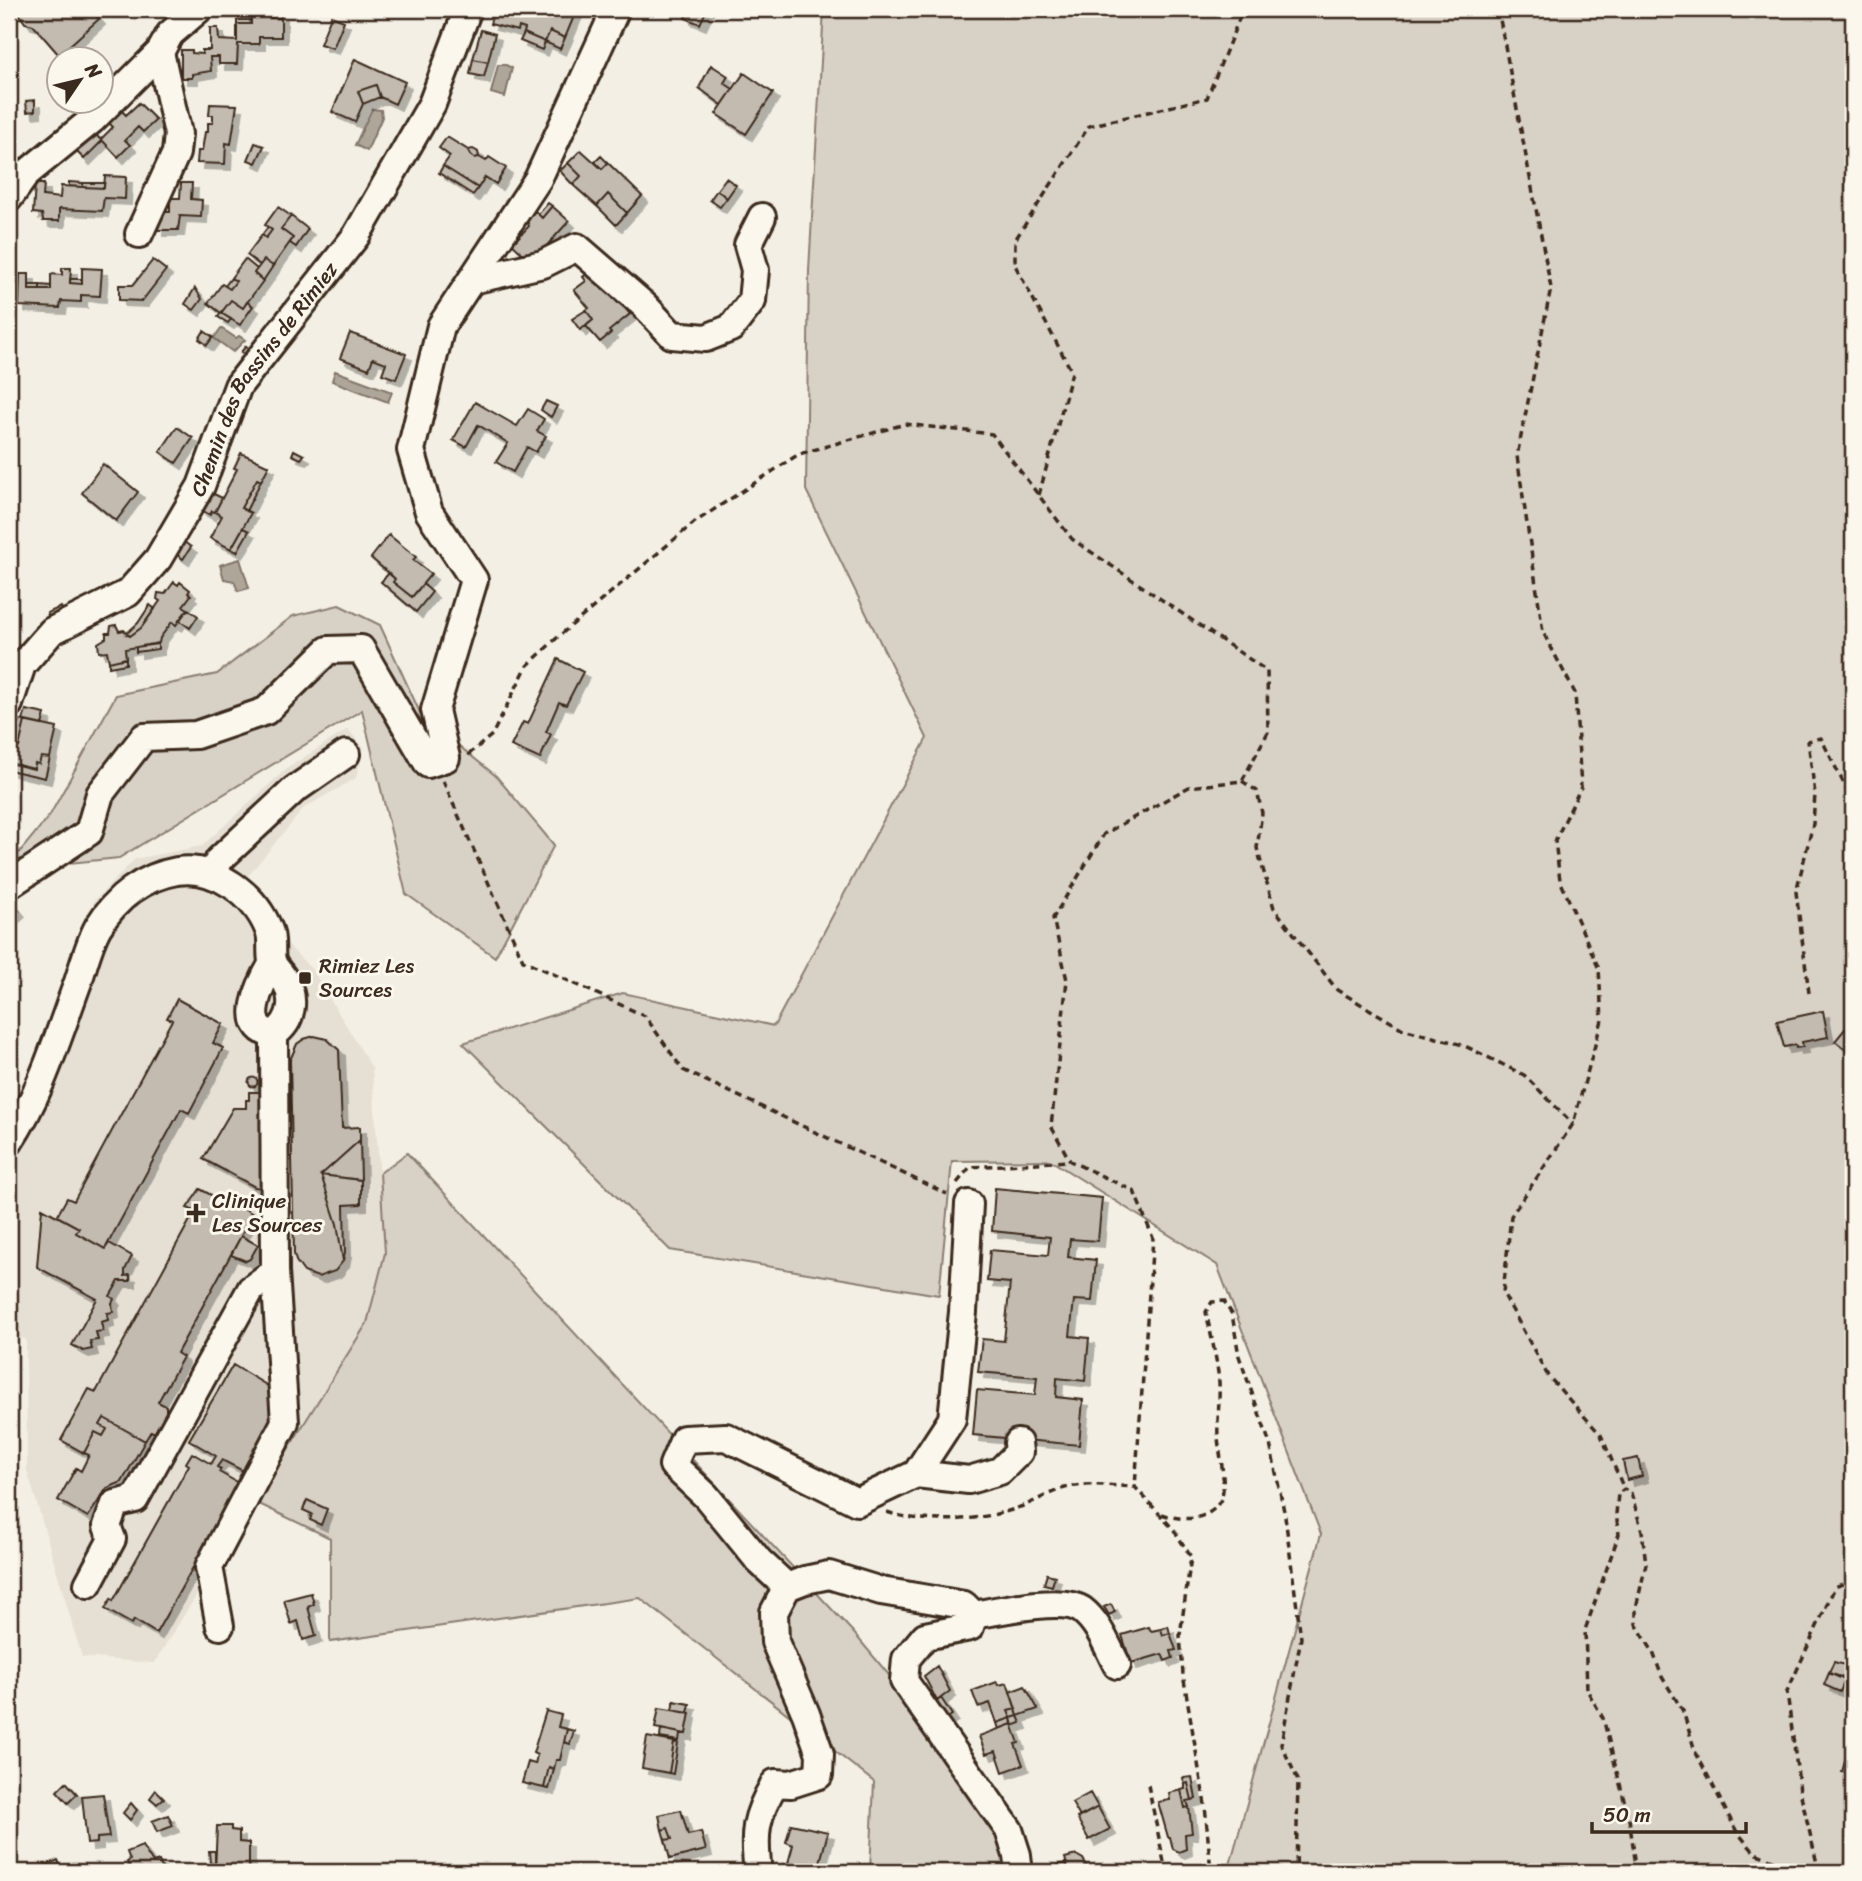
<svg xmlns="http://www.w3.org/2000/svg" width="1862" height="1881" viewBox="0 0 1862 1881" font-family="Sriracha,sans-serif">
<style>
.built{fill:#e5dfd4}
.green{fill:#d8d1c6;stroke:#8a7e72;stroke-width:2}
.water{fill:#afa69a;stroke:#817468;stroke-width:2}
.building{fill:#c3bbb0;stroke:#3b2a1e;stroke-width:2;filter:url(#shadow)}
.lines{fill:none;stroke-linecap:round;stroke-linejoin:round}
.minor-casing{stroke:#3b2a1e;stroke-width:32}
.path{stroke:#3b2a1e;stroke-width:3.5;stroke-dasharray:7 5;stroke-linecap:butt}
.minor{stroke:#fbf7ec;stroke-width:26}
.poi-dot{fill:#3b2a1e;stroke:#fbf7ec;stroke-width:2.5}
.labels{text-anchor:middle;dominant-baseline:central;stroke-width:6;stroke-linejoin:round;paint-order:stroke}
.street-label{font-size:21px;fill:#3b2a1e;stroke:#fbf7ec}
.poi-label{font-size:21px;fill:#3b2a1e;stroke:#fbf7ec;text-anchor:start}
</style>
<defs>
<filter id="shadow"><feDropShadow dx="6" dy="6" stdDeviation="0" flood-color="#0004"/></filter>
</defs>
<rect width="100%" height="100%" fill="#f3efe4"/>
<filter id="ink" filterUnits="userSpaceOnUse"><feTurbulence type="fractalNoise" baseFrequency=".0143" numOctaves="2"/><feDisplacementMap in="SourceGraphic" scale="14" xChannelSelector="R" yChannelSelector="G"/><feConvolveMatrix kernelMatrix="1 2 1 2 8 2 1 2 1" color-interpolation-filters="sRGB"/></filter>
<g filter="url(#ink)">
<path class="built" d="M348,729L364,748L356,778L304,808L247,877L264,892L289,946L313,971L372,1068L385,1253L367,1323L154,1663L82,1657L27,1470L26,1339L9,1337V1122L94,901L135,859L202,846L286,769Z"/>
<path class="green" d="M824,9H1853V1872H1228L1321,1534L1217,1265L1050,1160L952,1161L939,1295L670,1250L463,1043L623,993L774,1026L927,738L806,490L809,270Z
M339,605L380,625L421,715L496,776L554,845L495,957L406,894L362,710L119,858L9,869V865L50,815L116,695L217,674L293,616Z
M407,1153L853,1632L894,1681L1014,1853L1013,1872H870L874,1782L640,1598L330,1642V1538L255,1502L367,1323L385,1253L380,1173Z"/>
<path class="water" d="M498,65H506L512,68L505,97L491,93Z
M372,109L381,110L382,117L367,151L355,145Z
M221,328L236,338L239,336L245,340L233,352L214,338Z
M335,371L392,392L388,402L332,381Z
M240,559L249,588L238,591L234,581L224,579L220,565Z"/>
<path class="building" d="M24,9H90L99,19L59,55L33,25L25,23L20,15L21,11Z
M251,9H268V18H281V37H259V44H238L237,64H219V57H210L211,71L192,74V78H181V50H192V53L202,54V50H210V28H218L219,40L237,41V24H251Z
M494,9H523V12L531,16L534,9H546L557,14L560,9H577L565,38L550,31L545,42L524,33L525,29L519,27L518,31L490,24Z
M688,9H707L700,24L685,18Z
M268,14H281V18H268Z
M331,16L344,21L333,48L320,44Z
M237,20H250L251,24H237Z
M481,30L495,34L488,62L473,59Z
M550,31L565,38L560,49L545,42Z
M524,33L545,42L542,50L520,41Z
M355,59L405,82L395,104L380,97L376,85L358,91L363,104L355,122L332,112Z
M473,59L488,62L484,77L470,74Z
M711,65L728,76L724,83L733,89L722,105L699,88Z
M744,73L773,93L746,134L716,114Z
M376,85L380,97L363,104L358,91Z
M35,100V111L27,112L26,101Z
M139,103L156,120L143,132L138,127L125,140L130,145L118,157L101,139L113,127L106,120L118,107L126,115Z
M210,104L237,105L231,144L226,143L225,164L197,163L198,151H202L205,132H208V123H213V115H209Z
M92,131L102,141L84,159L74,149Z
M447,137L468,150L470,155L474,158L479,157L486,161L489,157L506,168L496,184L485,177L478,188L443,166L450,156L439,148Z
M255,143L264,146L256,163L248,160Z
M473,149L478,152L479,157L474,158L470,155L468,150Z
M581,150L602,169L608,163L642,196L627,213L608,194L597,206L573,185L581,176L568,163Z
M601,156L608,163L602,169L595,162Z
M568,163L581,176L573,185L560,171Z
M443,166L478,188L473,195L439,173Z
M105,176L126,177L125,199L104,198L102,211L59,209V221H43L42,214L33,213L35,184H44L43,196L60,198L61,186L104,188Z
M726,178L736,185L727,198L717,190Z
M69,182L83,183V187L69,186Z
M83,183H104V188L83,187Z
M181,183H192L191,199L202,200L201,217L180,216L178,230H157L158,212H170V198H180Z
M717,190L727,198L720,207L710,200Z
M608,194L627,213L616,225L597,206Z
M548,203L552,206L542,218L538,214Z
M552,206L569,221L532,262L512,244L529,226L526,219L534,210L542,218Z
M278,207L291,216L281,229L293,238L273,266L264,260L260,265L247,255L262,235L266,238L272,230L265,225Z
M291,216L308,229L296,247L290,243L293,238L281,229Z
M268,227L272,230L266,238L262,235Z
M245,259L257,269L254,273L263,281L243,308L231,300L221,313L208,303L222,284L230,289L236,281L231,278Z
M153,260L166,270L142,301L119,300V285H133Z
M264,260L273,266L263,281L254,273Z
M62,268H71L70,283L82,284V268L102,269L100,296L81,295V302L61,301L60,308L19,306L20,274H29V290H51V274L62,275Z
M594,268L614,296L613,298L618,303L620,302L630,314L609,331L611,333L600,342L586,326L593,320L586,310L589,308L574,290L586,281L583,277Z
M231,278L236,281L230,289L225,286Z
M70,279H82V284L70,283Z
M29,285H40V290H29Z
M40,285L51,286V290H40Z
M195,288L202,299L194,310L185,304Z
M231,300L243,308L247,302L253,306L240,325L221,313Z
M586,310L593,320L580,330L572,319Z
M221,313L231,319L228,323L218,317Z
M204,331L213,337L207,345L199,339Z
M350,333L406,354L396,379L382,374L386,363L373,358L369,369L340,358Z
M246,346L252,351L248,356L241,352Z
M546,401L557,406L551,417L541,410Z
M475,402L517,426L528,409L544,419L537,431L546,436L536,452L527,447L513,472L496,462L508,443L478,425L466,447L453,440Z
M177,427L193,438L176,463L160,452Z
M294,450L304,455L301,459L292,455Z
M241,453L269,466L261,481L257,479L241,508L251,513L231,549L210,538L222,516L215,512L237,469L234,468Z
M103,464L138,492L116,521L82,493Z
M257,479L261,481L246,511L241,508Z
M206,490L222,498L215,512L212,511L210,515L199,509Z
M243,528L249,531L237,552L231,549Z
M389,535L416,557L413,560L431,574L412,597L393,582L395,579L371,558Z
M184,542L191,547L183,559L176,554Z
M389,573L395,579L393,582L412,597L423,584L432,592L416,612L381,582Z
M174,582L178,585L180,582L190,590L188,593L191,595L183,606L188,609L176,625L172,622L160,638L159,643L125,649L126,658L109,662L107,651L99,652L98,643L106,638V633H110L111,626L116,625L119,631L124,630L130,636L141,628L160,601L157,599L158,593L165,594Z
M150,605L155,609L141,628L130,636L126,634L138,623Z
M61,607L66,617L51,624L47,613Z
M188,609L198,616L190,628L179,620Z
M158,644V649L136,652V647Z
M126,658V664L109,667V662Z
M558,659L583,672L566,705L559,702L546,732L551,734L540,759L511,746L523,722L528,724Z
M26,710L45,714L42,725L23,721Z
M19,720L25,721L19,747L13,746Z
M25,721L57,728L50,758L41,757L39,764L35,763L34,769L9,763L13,746L19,747Z
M41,757L50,758L45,778L9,770V763L34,769L35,763L39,764Z
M9,899L19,911L9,920Z
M177,999L223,1024L213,1043L223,1048L189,1113L181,1109L105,1249L76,1233L79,1228L57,1216L67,1198L74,1201L172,1020L167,1018Z
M1823,1011L1828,1037L1802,1042L1803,1047L1796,1048L1795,1045L1784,1047L1777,1021Z
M1845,1029L1853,1036V1051L1851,1054L1835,1041Z
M314,1036L327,1039L339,1050L342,1128L360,1127V1140L321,1175L337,1224L343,1261L335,1271L318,1277L304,1272L296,1261L294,1254L290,1060L297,1044L304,1039Z
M248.5 1082a4.5 4.5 0 1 1 9 0a4.5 4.5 0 1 1-9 0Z
M249,1092H260L263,1188L255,1187L203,1159L233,1108H246V1100H249Z
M360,1140L361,1180L321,1175Z
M321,1175L361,1180V1204L344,1205L345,1252L343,1261L337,1224Z
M995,1188L1102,1198L1098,1241L1070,1239L1068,1257L1096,1260L1092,1301L1074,1300L1070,1336L1089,1338L1085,1381L1057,1378L1056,1397L1083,1400L1079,1445L973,1435L977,1390L1035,1395L1037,1377L978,1372L982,1339L1004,1341L1010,1283L987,1281L990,1250L1048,1255L1050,1237L992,1231Z
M200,1189L222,1201L226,1197L253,1214L177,1353L183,1357L158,1402L166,1406V1413L155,1433L151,1431L145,1441L104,1418L100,1425L107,1429L103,1436L95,1432L84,1453L61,1440L89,1389L96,1392L195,1211L187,1208Z
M42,1208L79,1228L76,1233L105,1249L109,1243L132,1256L125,1270V1276L130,1275V1281H119L110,1296L114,1299L112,1303L113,1312L107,1313L108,1320L101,1322L103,1331L96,1332L98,1340L90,1341L92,1349L83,1351L72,1345L97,1299L37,1267Z
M241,1236L258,1245L250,1259L246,1261L231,1255Z
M233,1365L273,1389L275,1420L245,1472L222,1460L217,1467L221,1469L219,1472L240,1484L156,1633L134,1620L132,1624L105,1609L111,1599L113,1601L189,1465L186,1463L192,1453L211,1464L216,1456L189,1440Z
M104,1418L145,1441L122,1482L107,1488L88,1517L58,1500L76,1468L81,1471L89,1455L84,1453L95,1432L103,1436L107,1429L100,1425Z
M1638,1458L1642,1476L1627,1480L1623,1461Z
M307,1500L327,1509L321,1525L310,1520L312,1514L303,1510Z
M1047,1574L1055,1576L1052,1586L1044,1584Z
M311,1593L314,1604L308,1607L316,1636L303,1640L298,1621L291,1624L284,1600Z
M1111,1604L1115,1612L1109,1615L1104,1607Z
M1168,1626L1170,1633L1163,1635L1161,1629Z
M1149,1627L1151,1631L1161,1629L1163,1635L1170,1633L1176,1650L1171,1651L1173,1658L1165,1661L1162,1654L1131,1663L1122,1635Z
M1848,1659L1853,1660V1681L1829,1673L1834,1662L1845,1665Z
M937,1666L950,1691L937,1701L924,1676Z
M1829,1673L1845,1680L1840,1692L1824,1685Z
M997,1682L999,1685L1007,1683L1016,1709L1008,1711L1011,1718L997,1723L990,1703L978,1707L972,1691Z
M1025,1686L1038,1709L1018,1716L1010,1692Z
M941,1698L952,1715L944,1720L934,1704Z
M674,1701L690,1704L688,1713L672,1710Z
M659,1708L690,1713L686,1734L655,1728Z
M1016,1709L1018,1716L1011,1718L1008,1711Z
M546,1711L561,1715L558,1727L567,1729L560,1760H556L554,1769L549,1767L544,1788L522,1783L528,1762L535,1764L537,1755L533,1753Z
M1018,1716L1021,1723L1013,1726L1011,1718Z
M1011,1718L1012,1724L999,1729L997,1723Z
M1012,1724L1019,1743L1015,1744L1023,1765L1003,1772L996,1751L986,1754L979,1736Z
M567,1729L574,1731L570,1744L564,1742Z
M661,1729L680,1733L679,1741L660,1738Z
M647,1737L674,1742L669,1773L642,1768Z
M674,1742L678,1743L673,1774L669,1773Z
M1849,1747L1853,1748V1775L1842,1772Z
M549,1767L554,1769L549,1789L544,1788Z
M1192,1777L1196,1799L1192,1800L1188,1783L1185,1784L1183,1778Z
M66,1782L77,1794L68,1803L57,1791Z
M1188,1783L1192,1800L1187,1801L1189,1807L1185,1808L1181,1790L1185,1789V1784Z
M156,1790L164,1798L157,1804L150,1798Z
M1181,1790L1185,1808L1189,1807L1192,1833L1185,1834L1186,1849L1179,1852L1173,1849L1170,1837H1168L1158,1802L1170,1800L1169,1793Z
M1090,1793L1098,1807L1080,1817L1072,1803Z
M103,1794L109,1837L97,1838V1843L87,1844L82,1796Z
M131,1803L137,1810L130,1820L123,1813Z
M1098,1807L1110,1829L1089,1840L1077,1818Z
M681,1810L688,1835L701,1832L706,1850L670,1859L665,1840L672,1839L668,1828L662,1830L659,1815Z
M168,1815L173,1826L157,1832L152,1821Z
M791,1824L828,1832L818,1870L788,1863L793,1845L786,1842Z
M217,1826H231V1830L239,1831V1842L249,1843V1872H215Z
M668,1828L672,1839L665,1840L662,1830Z
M142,1846L153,1863L159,1861L164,1872H132L127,1862L130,1860L127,1852Z
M209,1851H215V1864L210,1863Z
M1076,1855L1083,1859L1089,1870L1069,1872L1065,1858Z
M58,1860L63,1872H37L36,1869Z
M1066,1863L1069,1872H1061L1058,1865Z
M784,1864L789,1872H776L774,1869Z"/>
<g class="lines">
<defs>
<g id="minor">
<path d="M9,198L27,173L92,120L160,52L170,34L199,9"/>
<path d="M139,234L176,153L178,134L160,52"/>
<path d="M472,280L543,264L577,247L645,306L672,335L706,338L731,328L752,301L755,270L748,245L762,217"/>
<path id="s1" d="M9,704L22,665L52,631L128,593L158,559L201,486L238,386L356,236L432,104L468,9"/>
<path d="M212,874L219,860L294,790L346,754"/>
<path d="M9,885L89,832L100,794L144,737L196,735L266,711L328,650L361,649L428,764L446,758L435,710L474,580L429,512L411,450L441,326L538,179L616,9"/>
<path d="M9,1142C41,1094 58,1036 78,982C84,964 89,943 98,927C116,898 143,877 177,871C216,865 255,895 269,930C273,939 270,951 272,961C274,968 281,973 284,979C296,998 293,1021 274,1034C237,1029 261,983 273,963"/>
<path d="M916,1474L969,1480L1000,1471L1019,1452L1018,1443"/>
<path d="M88,1584L112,1539L107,1526L115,1504L135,1499L251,1289L275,1271"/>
<path d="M787,1587L759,1561L706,1496L673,1465L684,1439L726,1437L857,1502L916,1474L952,1419L963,1312L969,1204"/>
<path d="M974,1615L970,1627L925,1636L906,1659L904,1681L1009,1830L1017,1855L1019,1872"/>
<path d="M974,1615C997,1611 1063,1596 1082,1610C1099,1623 1107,1646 1117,1665"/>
<path d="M220,1626L209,1567L285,1422L275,1271L274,1034"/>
<path d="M758,1872C753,1834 755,1816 775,1783L791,1784L819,1775L820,1754L806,1714L775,1642L774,1612L787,1587L805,1580L829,1575L881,1591L964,1605L974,1615"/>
</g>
</defs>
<use href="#minor" class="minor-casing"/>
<path class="path" d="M1498,9L1551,288L1517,456L1543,632L1575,693L1581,787L1555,841L1560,880L1599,969L1602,1020L1573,1124L1511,1216L1503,1293L1548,1376L1601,1435L1624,1489
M1039,495L1072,372L1015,265V240L1089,126L1207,98L1243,9
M468,755L492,735L527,666L559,636L695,522L799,454L905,424L992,434L1072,539L1267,671L1268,732L1242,781L1189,787L1104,834L1053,918L1067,980L1051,1126L1070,1161L1134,1191L1153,1238L1135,1487
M443,781L523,960L645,1016L683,1070L947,1194
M1242,781L1257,791L1262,813L1257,848L1274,908L1337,990L1403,1029L1463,1045L1524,1075L1573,1124
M1809,993L1796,892L1813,824L1815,794L1808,741L1821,738L1853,802
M957,1183L970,1167L1070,1161
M887,1512C923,1525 985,1521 1020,1507C1035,1502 1050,1492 1065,1488C1089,1482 1111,1486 1135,1487L1174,1530L1191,1557L1180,1635L1183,1674L1205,1805L1211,1872
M1162,1514C1181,1521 1208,1522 1220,1501C1228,1487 1219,1453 1218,1437C1217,1419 1220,1400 1219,1382C1217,1359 1211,1335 1206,1312L1212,1302L1224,1301L1232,1314L1239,1356L1270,1444L1285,1516L1301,1638L1281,1744L1298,1780L1296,1872
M1148,1785L1166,1872
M1637,1872L1629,1819L1603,1718L1587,1690L1585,1630L1619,1534L1616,1514L1618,1494L1624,1489L1631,1493L1642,1531L1646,1564L1636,1608V1624L1653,1652L1662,1677L1683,1711L1695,1751L1737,1832L1755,1853L1803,1872
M1819,1872L1800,1791L1787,1692L1835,1587L1853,1580"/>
<use href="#minor" class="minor"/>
</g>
</g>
<g class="poi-dot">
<rect x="298" y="971" width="14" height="14" rx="3.5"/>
<path d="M192.5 1202.5h7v7h7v7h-7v7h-7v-7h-7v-7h7z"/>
</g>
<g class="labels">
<g class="street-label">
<text stroke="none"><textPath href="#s1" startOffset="427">Chemin des Bassins de Rimiez</textPath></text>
</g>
<g class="poi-label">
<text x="319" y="966">Rimiez Les<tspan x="319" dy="24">Sources</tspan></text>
<text x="212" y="1201">Clinique<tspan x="212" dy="24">Les Sources</tspan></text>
</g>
</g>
<rect width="1862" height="1881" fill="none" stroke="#fbf7ec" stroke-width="35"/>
<rect x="18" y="18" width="1827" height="1846" fill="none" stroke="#3b2a1e" stroke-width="2.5" filter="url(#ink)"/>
<g transform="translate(80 80) rotate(55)"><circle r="33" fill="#fbf7ec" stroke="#aea59a" stroke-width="2"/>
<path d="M0-5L12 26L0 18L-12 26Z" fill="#3b2a1e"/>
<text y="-10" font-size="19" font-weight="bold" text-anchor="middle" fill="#3b2a1e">N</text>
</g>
<path d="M1592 1822v10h154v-10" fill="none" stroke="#3b2a1e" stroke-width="3.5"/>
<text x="1603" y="1822" font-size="21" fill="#3b2a1e" stroke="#fbf7ec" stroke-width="5" paint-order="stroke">50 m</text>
</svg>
